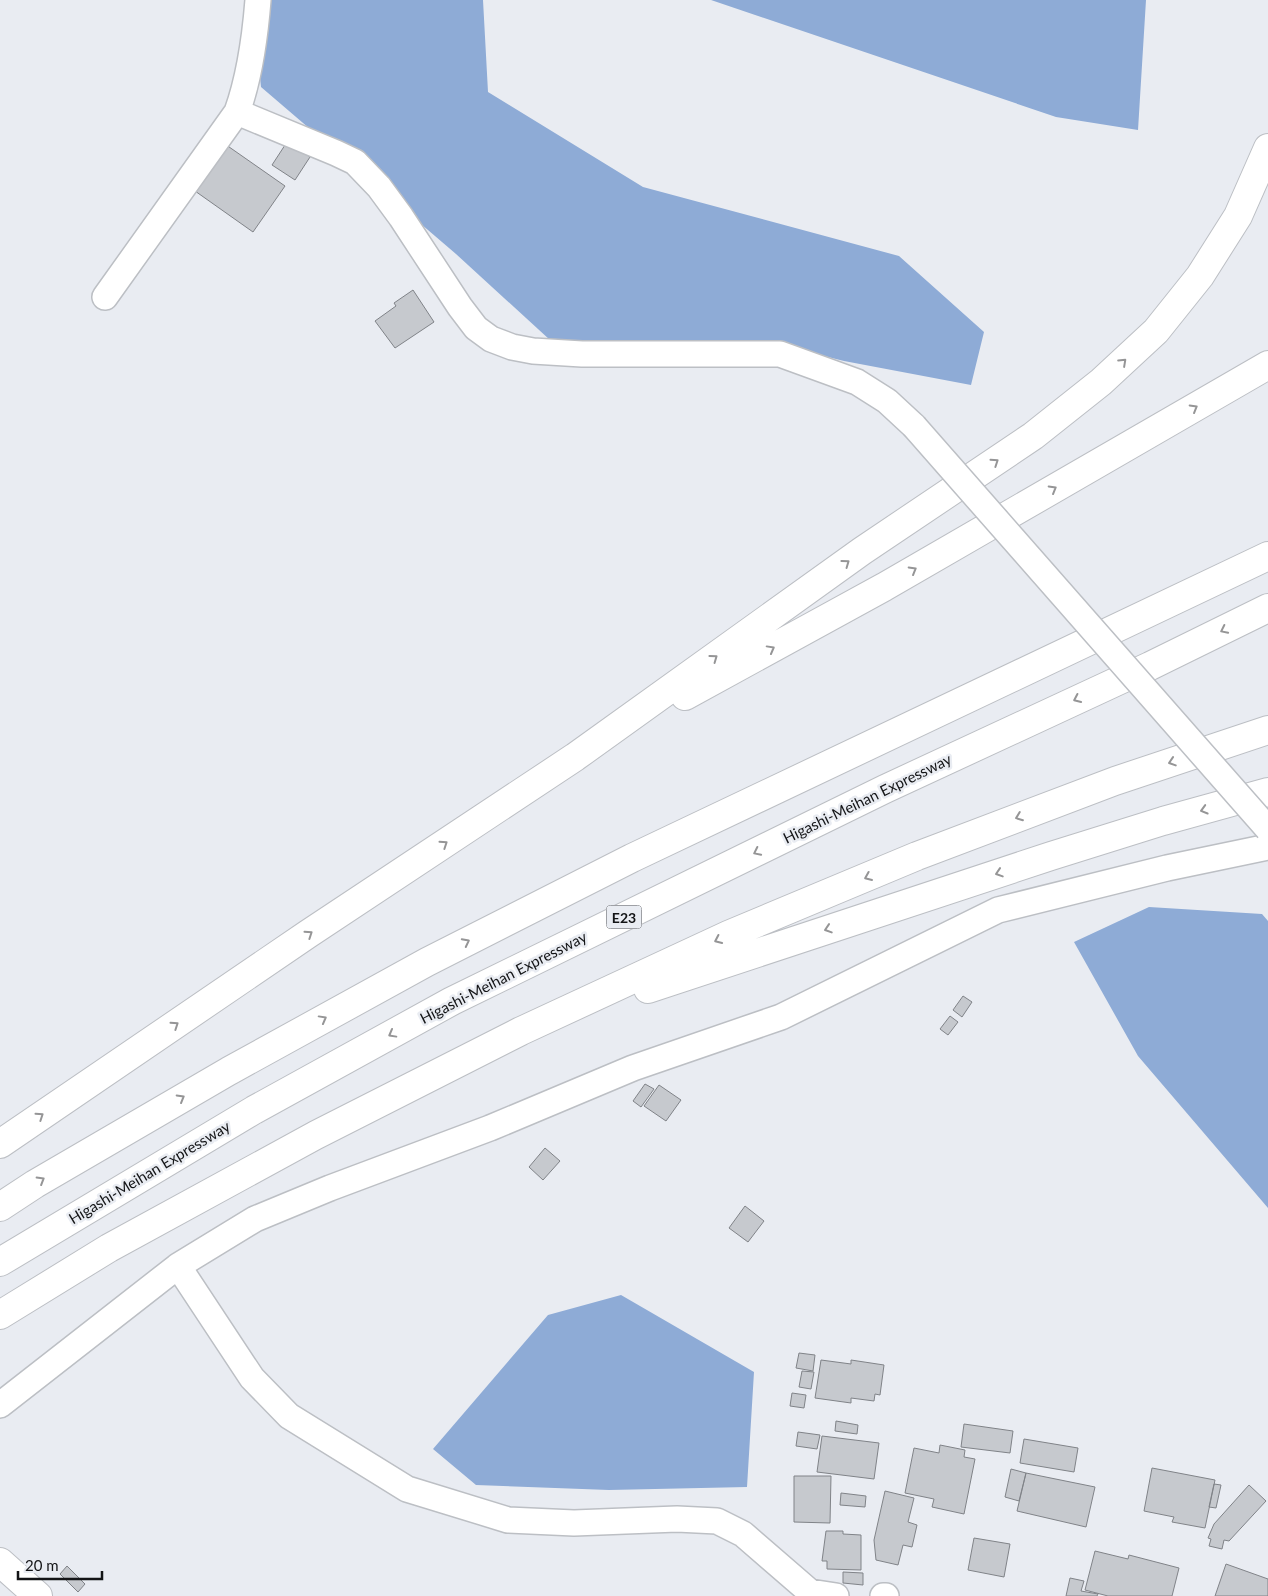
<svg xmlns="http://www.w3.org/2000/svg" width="1268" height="1596" viewBox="0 0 1268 1596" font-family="Lato,sans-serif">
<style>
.forest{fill:#8eabd6}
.building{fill:#c6c9ce;stroke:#808388}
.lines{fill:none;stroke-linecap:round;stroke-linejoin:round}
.street-casing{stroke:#bcbfc4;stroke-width:28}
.secondary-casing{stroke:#bcbfc4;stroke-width:30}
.highway-casing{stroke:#bcbfc4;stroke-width:30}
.street{stroke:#fff;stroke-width:25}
.secondary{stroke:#fff;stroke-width:28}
.highway{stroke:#fff;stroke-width:28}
.street-bridge-casing{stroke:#bcbfc4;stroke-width:28;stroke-linecap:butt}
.street-bridge{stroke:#fff;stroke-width:25}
.oneway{stroke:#959596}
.labels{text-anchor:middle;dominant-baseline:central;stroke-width:5;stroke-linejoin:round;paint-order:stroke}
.shield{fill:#e9ecf2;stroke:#535558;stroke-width:1}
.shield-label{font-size:14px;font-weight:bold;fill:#131416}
.street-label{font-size:15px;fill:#131416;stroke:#e9ecf2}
</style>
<rect width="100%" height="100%" fill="#e9ecf2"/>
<path class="forest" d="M252,0H483L488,92L643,187L899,256L984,332L971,385L844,361L784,346L550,340L456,254L261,87Z
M711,0H1146L1138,130L1056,117Z
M1149,907L1262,914L1268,921V1208L1138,1056L1074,942Z
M621,1295L754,1372L747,1487L609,1490L476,1485L433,1449L548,1315Z"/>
<path class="building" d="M222,142L285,186L253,232L195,191Z
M287,142L310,157L295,180L272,165Z
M413,290L434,322L395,348L375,321L396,306L394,303Z
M963,996L972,1002L962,1017L953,1010Z
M950,1016L958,1022L948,1035L940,1029Z
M645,1084L654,1089L641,1107L633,1101Z
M659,1085L681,1100L666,1121L644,1106Z
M545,1148L560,1161L543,1180L529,1167Z
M745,1206L764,1221L748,1242L729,1228Z
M799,1353L815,1355L813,1371L796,1368Z
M821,1360L851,1364V1360L884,1365L880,1395L875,1394L874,1401L851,1398V1403L815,1398Z
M802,1371L814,1372L811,1389L799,1387Z
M792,1393L806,1395L804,1408L790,1406Z
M836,1421L858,1425L857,1434L835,1431Z
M964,1424L1013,1431L1010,1453L961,1447Z
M798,1432L820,1435L817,1449L796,1446Z
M822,1436L879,1443L874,1479L817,1472Z
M1024,1439L1078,1448L1074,1472L1020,1463Z
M940,1445L965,1450L964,1457L975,1459L964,1514L932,1507L934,1499L905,1493L914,1448L939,1453Z
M1152,1468L1215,1480L1205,1528L1172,1522L1174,1517L1144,1511Z
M1011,1469L1026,1473L1019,1501L1005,1497Z
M1026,1473L1095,1487L1086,1527L1017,1511Z
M794,1476H831L830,1523L794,1522Z
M1214,1484L1221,1485L1216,1508L1209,1507Z
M1249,1485L1266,1501L1229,1541L1224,1540L1222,1549L1209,1546L1211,1539L1208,1538L1214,1524Z
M885,1491L914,1498L908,1522L917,1525L912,1547L903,1545L898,1565L876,1560L874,1540Z
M841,1493L866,1496L865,1507L840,1505Z
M826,1531H843V1534L861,1535V1570L827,1569V1561H822Z
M974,1538L1010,1544L1004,1577L968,1570Z
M1095,1551L1128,1559L1129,1555L1179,1568L1172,1596H1108L1085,1590Z
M1226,1564L1268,1579V1596H1215Z
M67,1566L85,1584L78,1592L60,1574Z
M843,1572L863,1573V1585L843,1583Z
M1070,1578L1084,1581L1081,1591L1098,1594L1097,1596H1066Z"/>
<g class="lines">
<defs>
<path id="street" d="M237,112L336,153L355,162L379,187L401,217L460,307L476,328L491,339L512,347L533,351L582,354H780L857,382L887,401L914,426
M105,297L237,112C250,76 255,38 258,0
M178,1266L252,1378L289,1416L407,1489L508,1520L574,1523L677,1519L717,1521L743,1534L810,1592L836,1596
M0,1405L178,1266L255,1219L330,1188L490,1128L633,1068L781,1017L998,910L1167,868L1268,847
M883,1596H886"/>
<path id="secondary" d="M0,1562L38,1596"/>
<path id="highway" d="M685,696L884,587L1268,365
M648,989L1051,856L1163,821L1268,792
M0,1144L308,934L575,757L862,551L1033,436L1101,382L1156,331L1200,276L1238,216L1268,148
M0,1207L35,1184L229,1071L427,962L632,858L1268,556
M0,1262L254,1110L452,1001L885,789L1150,666L1268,608
M0,1315L109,1248L316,1135L521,1031L728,935L917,856L1115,781L1268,730"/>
</defs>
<use href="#street" class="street-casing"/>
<use href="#secondary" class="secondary-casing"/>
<use href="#highway" class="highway-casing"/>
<use href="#street" class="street"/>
<use href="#secondary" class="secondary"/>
<use href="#highway" class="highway"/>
<defs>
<path id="street-bridge" d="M914,426L1268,829"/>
</defs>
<use href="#street-bridge" class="street-bridge-casing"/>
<use href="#street-bridge" class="street-bridge"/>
</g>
<defs><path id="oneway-chevron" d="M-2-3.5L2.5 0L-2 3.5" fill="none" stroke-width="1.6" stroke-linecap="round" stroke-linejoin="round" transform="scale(1.25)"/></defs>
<g class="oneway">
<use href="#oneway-chevron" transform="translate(1123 362) rotate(-43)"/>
<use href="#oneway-chevron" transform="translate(1194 408) rotate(-30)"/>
<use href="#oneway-chevron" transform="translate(995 462) rotate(-34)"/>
<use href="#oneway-chevron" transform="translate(1053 489) rotate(-30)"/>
<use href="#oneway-chevron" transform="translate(846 563) rotate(-36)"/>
<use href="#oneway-chevron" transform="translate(913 570) rotate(-30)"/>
<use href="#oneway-chevron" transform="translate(1224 630) rotate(154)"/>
<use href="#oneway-chevron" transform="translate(771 649) rotate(-29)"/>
<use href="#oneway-chevron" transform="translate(714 658) rotate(-36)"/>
<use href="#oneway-chevron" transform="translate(1077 699) rotate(155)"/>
<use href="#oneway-chevron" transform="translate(1172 762) rotate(162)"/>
<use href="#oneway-chevron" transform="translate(1204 810) rotate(164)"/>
<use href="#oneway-chevron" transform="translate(1019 817) rotate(159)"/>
<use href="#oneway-chevron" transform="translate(444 844) rotate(-34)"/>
<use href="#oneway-chevron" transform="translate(757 852) rotate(154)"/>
<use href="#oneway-chevron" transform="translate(999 873) rotate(162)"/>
<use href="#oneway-chevron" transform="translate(868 877) rotate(157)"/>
<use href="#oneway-chevron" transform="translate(828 929) rotate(162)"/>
<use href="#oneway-chevron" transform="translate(309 934) rotate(-34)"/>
<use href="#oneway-chevron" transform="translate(718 940) rotate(155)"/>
<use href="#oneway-chevron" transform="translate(466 942) rotate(-27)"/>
<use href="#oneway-chevron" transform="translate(323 1019) rotate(-29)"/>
<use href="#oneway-chevron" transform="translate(175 1025) rotate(-34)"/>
<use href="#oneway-chevron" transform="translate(392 1034) rotate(151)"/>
<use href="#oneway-chevron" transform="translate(181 1098) rotate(-30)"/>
<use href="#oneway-chevron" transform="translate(40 1116) rotate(-34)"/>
<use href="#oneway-chevron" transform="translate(41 1180) rotate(-31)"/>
</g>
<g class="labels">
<rect class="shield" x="606.5" y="905.5" width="35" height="23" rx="4"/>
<g class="shield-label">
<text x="624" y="917">E23</text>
</g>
<g class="street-label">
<text transform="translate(867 798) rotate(-26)">Higashi-Meihan Expressway</text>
<text transform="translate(503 977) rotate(-27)">Higashi-Meihan Expressway</text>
<text transform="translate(149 1172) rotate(-31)">Higashi-Meihan Expressway</text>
</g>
</g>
<path d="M18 1571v8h84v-8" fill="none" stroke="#131416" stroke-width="2.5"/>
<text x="25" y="1571" font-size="15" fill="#131416" stroke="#e9ecf2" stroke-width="4" paint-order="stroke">20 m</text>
</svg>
